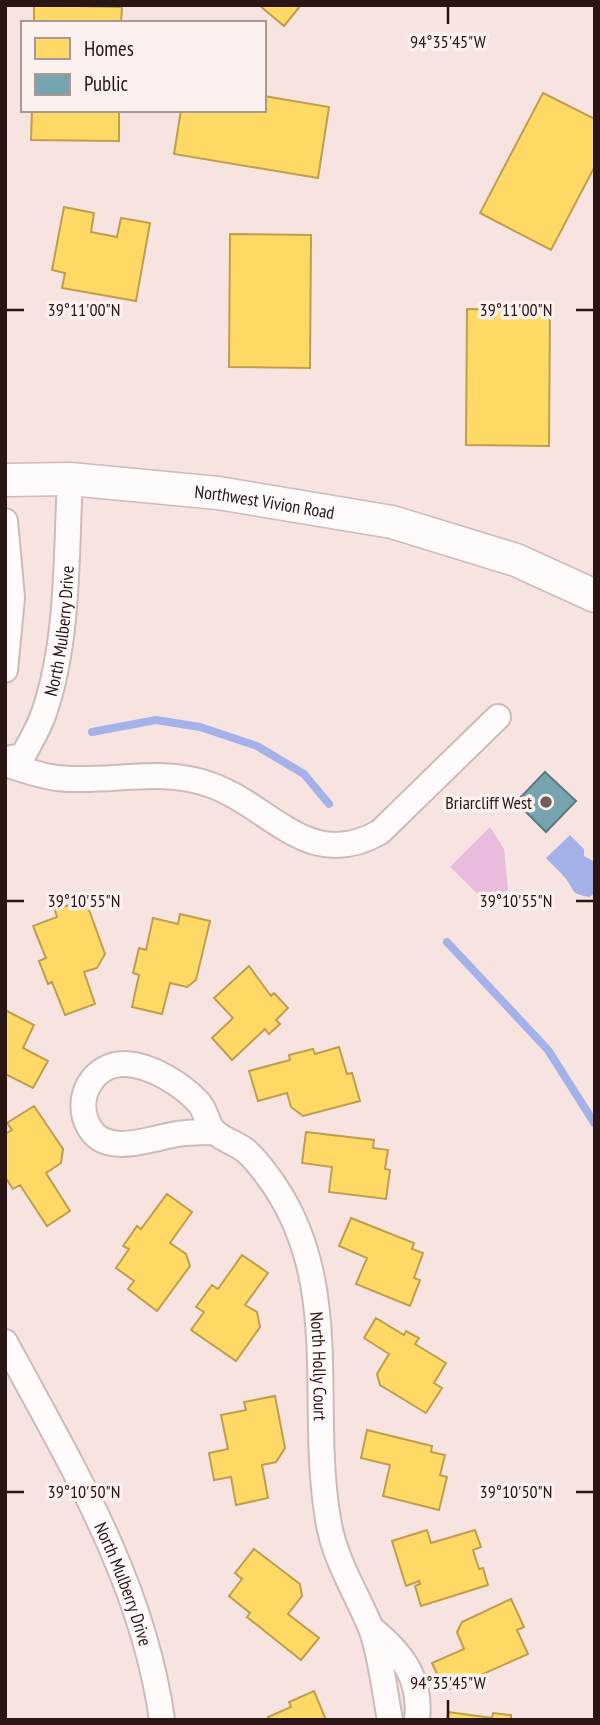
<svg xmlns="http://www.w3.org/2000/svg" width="600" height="1725" viewBox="0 0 600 1725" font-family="'PT Sans Narrow',sans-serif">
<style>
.green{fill:#e9bcdd}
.water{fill:#a4b2e9}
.homes{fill:#ffd966;stroke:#bf9e4d;stroke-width:2}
.public{fill:#76a5af;stroke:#5f7a80;stroke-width:2}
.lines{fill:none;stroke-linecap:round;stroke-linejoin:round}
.stream{stroke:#a4b2e9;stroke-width:8}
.minor-casing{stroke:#cdbbb9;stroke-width:28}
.major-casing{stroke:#cdbbb9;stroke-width:35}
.minor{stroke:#fefbfa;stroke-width:24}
.major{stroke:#fefbfa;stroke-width:32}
.ticks{fill:none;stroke:#291614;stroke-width:2.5}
.poi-dot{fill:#715e5c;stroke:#fcf1ef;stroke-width:2.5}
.labels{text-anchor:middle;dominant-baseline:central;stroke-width:7;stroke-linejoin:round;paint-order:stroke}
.street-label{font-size:18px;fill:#291614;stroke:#fcf1ef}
.poi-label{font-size:18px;fill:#291614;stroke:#fcf1ef;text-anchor:end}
.ticks-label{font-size:18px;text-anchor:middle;fill:#291614;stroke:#fcf1ef;stroke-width:7;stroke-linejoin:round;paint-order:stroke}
</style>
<rect width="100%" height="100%" fill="#f7e4e1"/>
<path class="green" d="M490,827L504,849L508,890L489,905L450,867Z"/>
<path class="water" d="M570,835L584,849V856L595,862V892L590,897C570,894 576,892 566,879C560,871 552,865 546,858Z"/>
<path class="homes" d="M34,5L122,7L121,23H34Z
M259,5H301L284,26Z
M543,93L595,119V166L551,250L480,213Z
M264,96L329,107L318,178L174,154L181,110H264Z
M32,110H119V141L31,140Z
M64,207L94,213L91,232L117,237L121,218L150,223L136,301L62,288L65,273L52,270Z
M230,234L311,235L310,368L229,367Z
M467,309L550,310L549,446L466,445Z
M85,899L105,954L97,968L84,972L95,1004L65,1015L52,982L48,984L39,961L46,958L33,926L57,917L55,910Z
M180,914L210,921L196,980L187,987L170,983L162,1014L132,1007L139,975L133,973L139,948L146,950L153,918L178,924Z
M249,966L271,996L274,993L288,1008L276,1020L280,1024L269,1034L265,1029L232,1060L212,1038L233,1018L214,998Z
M5,1010L34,1025L23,1048L48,1061L33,1088L5,1074Z
M339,1047L347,1074L352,1073L360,1101L303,1116L291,1107L287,1093L258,1101L249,1071L290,1060L289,1055L313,1049L315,1054Z
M34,1106L63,1149L61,1163L46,1173L70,1211L47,1226L20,1185L13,1189L5,1177V1134L12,1130L7,1123Z
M306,1132L374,1140L373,1148L388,1150L385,1169L390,1170L386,1199L329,1192L332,1167L302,1163Z
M167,1194L192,1212L170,1243L186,1254L190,1266L157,1311L128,1289L134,1281L116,1268L129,1249L123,1246L137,1226L141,1229Z
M351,1218L414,1243L412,1249L423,1253L414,1278L420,1280L410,1306L356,1284L367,1258L339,1246Z
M242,1255L268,1273L245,1305L257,1312L260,1327L236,1361L191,1330L204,1312L196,1307L212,1285L218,1289Z
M376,1318L404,1335L406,1331L419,1338L415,1344L446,1363L434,1383L442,1388L426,1413L380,1385L377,1374L389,1354L364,1338Z
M275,1396L285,1448L276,1462L262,1465L268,1498L236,1505L231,1477L214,1480L209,1453L228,1449L221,1415L246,1410L244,1402Z
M367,1430L432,1446L431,1452L445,1455L440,1475L447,1477L439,1510L383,1496L390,1465L361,1458Z
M427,1530L431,1543L475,1530L481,1547L473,1550L479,1569L483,1568L488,1585L421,1606L415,1586L420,1584L419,1581L406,1586L392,1541Z
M254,1549L300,1584L302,1596L288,1614L319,1638L301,1660L247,1617L250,1613L229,1596L242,1579L235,1573Z
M511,1599L524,1627L517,1630L528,1654L445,1691L432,1663L464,1649L457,1632L462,1622Z
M314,1691L326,1720H269L268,1717L291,1707L289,1702Z
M448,1712L492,1718L493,1713L511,1715V1720H447Z"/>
<path class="public" d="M545,772L576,801L546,832L516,802Z"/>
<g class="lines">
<path class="stream" d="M92,732L156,720L200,727L257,746L304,774L329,804
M447,942L548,1050L595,1124"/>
<defs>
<g id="minor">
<path d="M5,521L12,598L5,670"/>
<path id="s1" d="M5,759L23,756C30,742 39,728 44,713C69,640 66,555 70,479"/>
<path d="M5,764C22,769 40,776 57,778C109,784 160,766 211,785C272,807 309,873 380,832L498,717"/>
<path id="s2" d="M214,1132C200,1132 185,1132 172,1135C146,1140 105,1156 89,1127C73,1098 93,1063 126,1064C151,1065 183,1085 199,1103C206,1111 207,1124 214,1131C222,1140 237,1143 246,1151C253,1157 261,1167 267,1175C345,1278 308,1401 328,1519C334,1559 355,1590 370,1626C380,1649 385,1694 390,1720"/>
<path id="s3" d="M5,1342C70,1463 143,1581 162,1720"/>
<path d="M371,1628C401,1652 422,1678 417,1720"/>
</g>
<g id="major">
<path id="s4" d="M5,480L70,479L218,493L392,522L516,560L595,596"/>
</g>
</defs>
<use href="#minor" class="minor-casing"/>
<use href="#major" class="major-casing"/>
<use href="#minor" class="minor"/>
<use href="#major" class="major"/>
</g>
<path class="ticks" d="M448,7V24M7,310H24M576,310H593M7,901H24M576,901H593M7,1492H24M576,1492H593M448,1700V1718"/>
<circle class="poi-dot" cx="546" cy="802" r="7"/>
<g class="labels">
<g class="street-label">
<text stroke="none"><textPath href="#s4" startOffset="261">Northwest Vivion Road</textPath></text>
<text stroke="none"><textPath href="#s1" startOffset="150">North Mulberry Drive</textPath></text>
<text stroke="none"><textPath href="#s2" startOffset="609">North Holly Court</textPath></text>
<text stroke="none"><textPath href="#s3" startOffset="270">North Mulberry Drive</textPath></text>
</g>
<g class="poi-label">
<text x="532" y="802">Briarcliff West</text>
</g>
</g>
<g class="ticks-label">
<text x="448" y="48">94°35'45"W</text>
<text x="84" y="316">39°11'00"N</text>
<text x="516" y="316">39°11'00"N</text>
<text x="84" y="907">39°10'55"N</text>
<text x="516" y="907">39°10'55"N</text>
<text x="84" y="1498">39°10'50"N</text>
<text x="516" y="1498">39°10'50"N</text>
<text x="448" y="1689">94°35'45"W</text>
</g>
<rect width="600" height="1725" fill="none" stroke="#291614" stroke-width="14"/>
<rect x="21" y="21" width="245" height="91" fill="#fcf1ef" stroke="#a89997" stroke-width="2"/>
<rect x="35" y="38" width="35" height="21" fill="#ffd966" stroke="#a89997" stroke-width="2"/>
<text x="84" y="56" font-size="21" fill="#291614">Homes</text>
<rect x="35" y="74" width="35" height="21" fill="#76a5af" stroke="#a89997" stroke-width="2"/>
<text x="84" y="91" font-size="21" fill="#291614">Public</text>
</svg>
